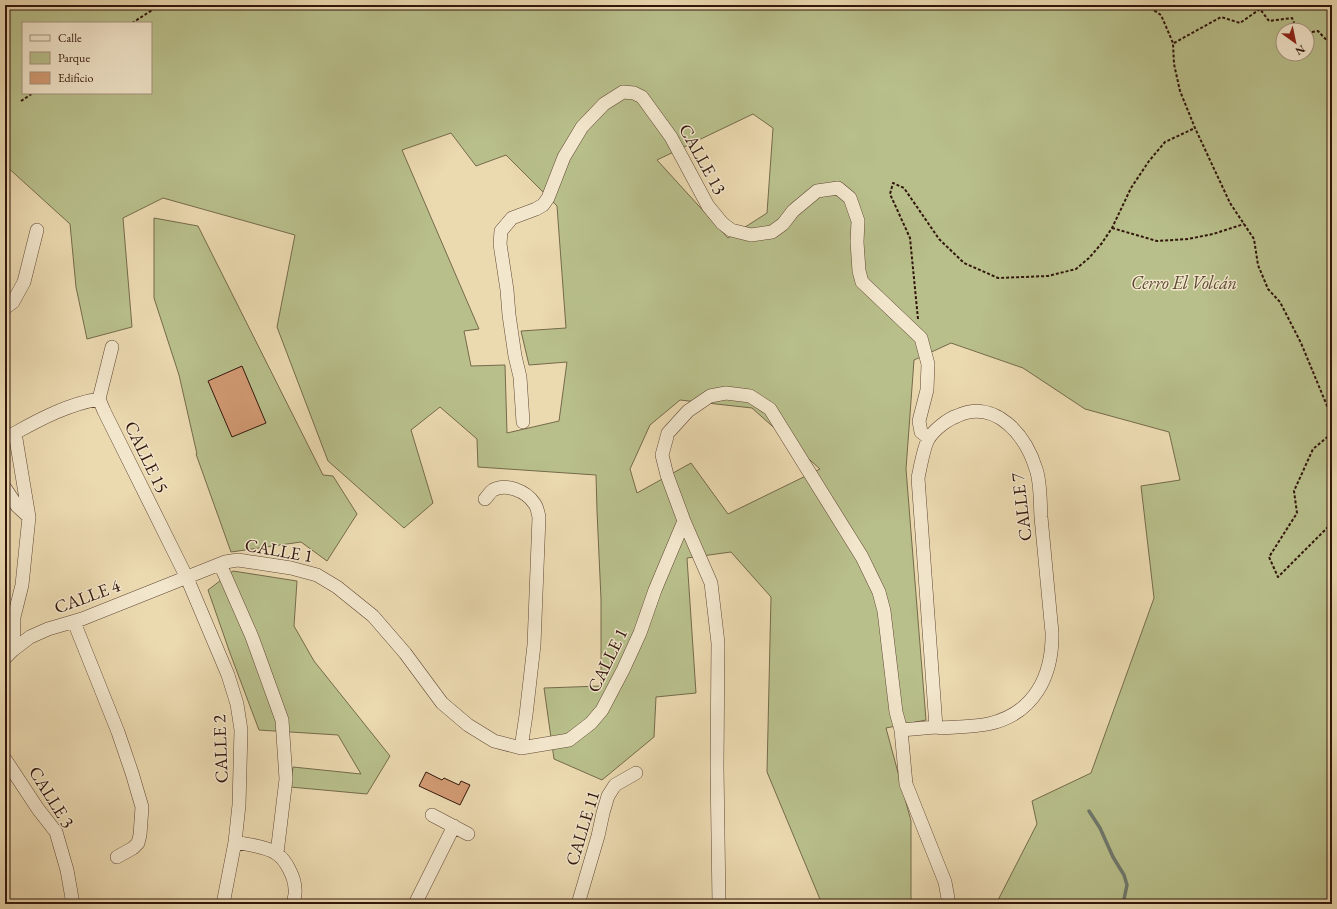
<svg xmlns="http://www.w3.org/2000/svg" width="1337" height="909" viewBox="0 0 1337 909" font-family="'EB Garamond',serif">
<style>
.green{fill:#b8bf8b;stroke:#756a4b;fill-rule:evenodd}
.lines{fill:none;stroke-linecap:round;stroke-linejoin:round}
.stream{stroke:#6f786d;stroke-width:3.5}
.building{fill:#d29a73;stroke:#32160b}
.minor-casing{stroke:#604734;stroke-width:14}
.path{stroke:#32160b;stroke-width:2;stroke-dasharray:3 2;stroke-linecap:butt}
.minor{stroke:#f2e6cc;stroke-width:13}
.labels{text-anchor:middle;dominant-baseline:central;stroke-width:3;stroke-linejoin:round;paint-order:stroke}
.street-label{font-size:18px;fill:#32160b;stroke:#f2e6cc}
.park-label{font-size:18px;font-style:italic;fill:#5a4931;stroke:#f2e6cc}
</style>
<rect width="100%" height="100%" fill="#ebd9b0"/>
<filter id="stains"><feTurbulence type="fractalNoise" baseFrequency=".005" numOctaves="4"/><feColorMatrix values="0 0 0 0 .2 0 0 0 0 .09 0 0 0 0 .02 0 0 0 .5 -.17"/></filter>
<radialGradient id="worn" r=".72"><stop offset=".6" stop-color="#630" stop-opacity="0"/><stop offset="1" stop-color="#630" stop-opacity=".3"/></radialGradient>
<path class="green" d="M5,5H1332V904H999L997,902L1037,824L1032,801L1091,773L1154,598L1141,486L1180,480L1169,432L1085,409L1023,368L951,343L914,360L906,469L926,720L886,728L911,821V904H822L767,772L771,597L731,552L687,558L696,693L656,697L654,737L602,780L554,759L544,688L601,686V599L597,511L596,475L478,467L477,439L440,407L411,430L433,503L404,528L328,461L277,327L295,235L163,198L123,218L132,327L87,339L76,287L70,224L5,165ZM23,23H151V93H23ZM1283,30H1307V54H1283ZM753,114L773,128L767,213L728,238L657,160ZM451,133L476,166L506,155L557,206L566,328L521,331L529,365L567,362L559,421L507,433L505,365L471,366L464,331L479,329L402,150ZM680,400L752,408L820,469L728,514L691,463L637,493L630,469L650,425Z
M154,218L198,226L323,475L333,476L357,514L327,561L301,542L231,552L196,454H197L179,375L154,298Z
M233,571L297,581L294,626L314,661L390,756L367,794L290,787L293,767L361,774L338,735L259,730L230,653L208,590Z"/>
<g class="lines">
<path class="stream" d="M1089,811L1100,828L1113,857L1124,875L1127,885L1123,904"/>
</g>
<path class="building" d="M242,366L266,423L232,437L208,381Z
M426,772L442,780L444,778L459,785L461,781L470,785L460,805L419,786Z"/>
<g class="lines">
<defs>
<path id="minor" d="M5,308L13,302L24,282L37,230
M112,347L99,399L104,411L187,578L228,675L237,704L241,730L239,805L235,842L223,904
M523,422L520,377L515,356L509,315L507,290L500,244L501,231L512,218L536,209L543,205L548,198L564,157L582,127L604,104L623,92L634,93L642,97L671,137L708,206L722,223L731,230L751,235L772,232L783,224L793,211L817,191L838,188L850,198L858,221L857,242L859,271L862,282L921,338L928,364L927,390L919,421L921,432L929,438
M5,488L17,506L29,517
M485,499C488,496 490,492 493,490C506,483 526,491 534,503C537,506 538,513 539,517L534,645L526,715L521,748
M220,564L252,637L282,720L286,779L277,853
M74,622L118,732L132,773L142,807L140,835L138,843L133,848L117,857
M13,650L14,617L22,585L29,517L15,433C42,418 69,404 99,399
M5,658L13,650L30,637L48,629L82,619L225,562L238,560L291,568L317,575L337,587L373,616L405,653L442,703L468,725L494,741L521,748L569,740L591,723L602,710L623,670L640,633L655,590L684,521
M901,730L936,727L941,728C956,727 973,727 988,724C1034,714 1053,676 1052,632C1048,594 1045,556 1041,517C1040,503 1041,483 1036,469C1026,436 996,398 957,416C948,419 935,429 929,438C924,445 920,469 918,478L936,727
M5,759L38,809L56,832L67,870L73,904
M432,815L468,834
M235,842C246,844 268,847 277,854C286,860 295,878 295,889C296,893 294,899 293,904
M415,904L454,826
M578,904L598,836L603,813L608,796L615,785L636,773
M719,904L717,767L718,643L711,583L684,521L667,475L662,455L668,433L688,411L710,396L726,393L750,396L770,409L862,557L879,592L884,611L896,712L901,730L906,784L945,882L949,904"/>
</defs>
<use href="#minor" class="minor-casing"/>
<path class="path" d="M1146,5L1161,15L1173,43L1174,64L1180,91L1195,128L1230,203L1254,239L1258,265L1268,289L1280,302L1301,343L1330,413L1331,434L1313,449L1294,491L1297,513L1269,557L1278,577L1332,523
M132,23L160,5
M1307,33L1318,31L1332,46
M1174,43L1221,17L1240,23L1260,9L1269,21L1292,18L1297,30
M21,101L33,93
M1112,228L1157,241L1188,239L1213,234L1244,224
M918,319L910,238L890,194L893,183L904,188L939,239L964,263L998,278L1048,276L1076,269L1089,258L1102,243L1112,228L1131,188L1149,161L1165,142L1195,128"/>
<use href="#minor" class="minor"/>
</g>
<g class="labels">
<g class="street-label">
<text transform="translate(703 159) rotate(61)">CALLE 13</text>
<text transform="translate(147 457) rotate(64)">CALLE 15</text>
<text transform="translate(1021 507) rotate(-97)">CALLE 7</text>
<text transform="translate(279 550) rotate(10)">CALLE 1</text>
<text transform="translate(87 596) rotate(-20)">CALLE 4</text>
<text transform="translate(607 660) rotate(-64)">CALLE 1</text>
<text transform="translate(220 749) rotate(-92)">CALLE 2</text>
<text transform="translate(52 797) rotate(58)">CALLE 3</text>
<text transform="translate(582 828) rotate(-73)">CALLE 11</text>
</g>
<g class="park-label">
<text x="1184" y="282">Cerro El Volcán</text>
</g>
</g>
<rect width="1337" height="909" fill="none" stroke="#ebd9b0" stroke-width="20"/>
<rect x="6" y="6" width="1325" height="897" fill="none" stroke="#32160b" stroke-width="2"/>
<rect x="10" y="10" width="1317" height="889" fill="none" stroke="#32160b"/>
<rect x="22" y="22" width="130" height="72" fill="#f2e6cc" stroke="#a5937f"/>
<rect x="30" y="35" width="20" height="6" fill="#f2e6cc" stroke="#a5937f"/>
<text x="58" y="42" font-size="12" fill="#32160b">Calle</text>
<rect x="30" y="52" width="20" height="12" fill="#b8bf8b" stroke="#a5937f"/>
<text x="58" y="62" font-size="12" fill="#32160b">Parque</text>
<rect x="30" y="72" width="20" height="12" fill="#d29a73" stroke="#a5937f"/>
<text x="58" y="82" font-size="12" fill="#32160b">Edificio</text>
<g transform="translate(1295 42) rotate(147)"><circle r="19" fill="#f2e6cc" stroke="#a5937f"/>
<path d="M0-3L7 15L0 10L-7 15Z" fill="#8f2418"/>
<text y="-6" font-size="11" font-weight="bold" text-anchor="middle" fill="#32160b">N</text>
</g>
<rect width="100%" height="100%" filter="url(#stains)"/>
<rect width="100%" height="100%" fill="url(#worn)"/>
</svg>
